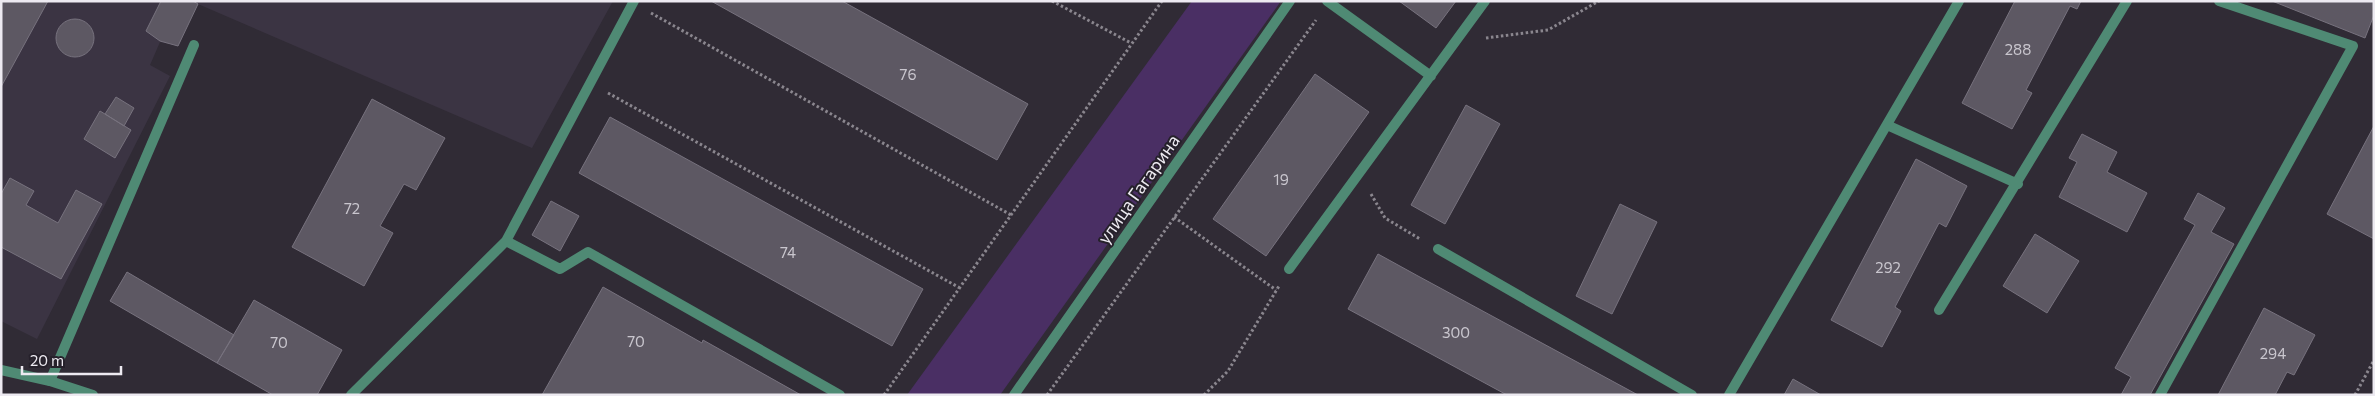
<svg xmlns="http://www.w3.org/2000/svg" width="2375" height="396" viewBox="0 0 2375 396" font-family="Commissioner,sans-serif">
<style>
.built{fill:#3b3443}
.green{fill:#4a2f64}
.building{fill:#5d5863;stroke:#77727e}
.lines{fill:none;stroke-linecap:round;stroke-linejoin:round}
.path{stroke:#8a868e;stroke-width:3;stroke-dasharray:2.5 2.5;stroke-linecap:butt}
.service{stroke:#4f8a74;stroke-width:10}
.minor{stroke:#4f8a74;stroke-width:10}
.tertiary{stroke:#4f8a74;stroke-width:10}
.labels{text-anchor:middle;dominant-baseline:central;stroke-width:4;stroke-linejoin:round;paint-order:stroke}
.number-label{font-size:15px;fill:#c9c6ce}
.street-label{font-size:18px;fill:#edeaf1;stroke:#26212b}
</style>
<rect width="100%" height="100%" fill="#302b35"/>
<path class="built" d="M1,1H613L532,148L198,4L178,46L160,42L150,65L170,76L37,339L1,321Z"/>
<path class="green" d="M1192,1H1281L1000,395H907Z"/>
<path class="building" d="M1,1H48L1,87Z
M161,1H193L198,4L178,46L160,41L146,31Z
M711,1H842L1028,104L997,160Z
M1399,1H1456L1436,28Z
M2015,1H2081L2077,9L2070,6L2026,90L2032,93L2012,129L1962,103Z
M2272,1H2374V15L2365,38Z
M56 38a19 19 0 1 1 38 0a19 19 0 1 1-38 0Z
M1315,74L1369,112L1266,256L1213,219Z
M116,97L134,108L124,126L105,114Z
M372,99L445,138L416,190L404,184L380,226L393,233L364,286L292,247Z
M1466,105L1500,124L1445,224L1411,205Z
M100,111L131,130L115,158L84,139Z
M610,117L923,289L892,346L579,173Z
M2374,126V239L2327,214Z
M2082,134L2117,152L2107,172L2147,193L2127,232L2059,197L2077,162L2069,158Z
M1916,159L1967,186L1946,227L1939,223L1895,307L1901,311L1882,347L1831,320Z
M10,178L34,191L26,205L58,223L76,190L102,204L61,279L1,247V194Z
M2198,193L2225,208L2211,232L2234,244L2150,395H2121L2131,377L2115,368L2195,225L2184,219Z
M551,201L579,216L560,251L532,235Z
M1620,204L1657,222L1612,314L1576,296Z
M2035,234L2079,261L2047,313L2003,286Z
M1378,254L1418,276L1638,395H1507L1348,309Z
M127,272L234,335L217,363L110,301Z
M603,287L702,343L703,340L801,395H542Z
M254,300L342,350L317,395H273L217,363Z
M2264,308L2315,335L2294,375L2287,372L2275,395H2218Z
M1793,379L1821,395H1784Z"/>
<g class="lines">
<path class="path" d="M1052,1L1131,43
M651,13L1011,215
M1486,38L1548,30L1599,1
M608,93L960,288
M1371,194L1385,218L1420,239
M1174,217L1276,290
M884,395L1162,1
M1047,395L1316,20
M1204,395L1228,371L1279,286
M2355,395L2374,360"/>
<path class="service" d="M1327,1L1431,76
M1887,125L2018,184
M506,241L560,269L588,252L840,395
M1438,249L1692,395
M1289,269L1485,1
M1939,310L2127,1
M50,381L194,45
M351,395L506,241L634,1
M1729,395L1959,1
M2160,395L2353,46L2219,1"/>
<path class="minor" d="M1,370L50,381L93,395"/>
<path class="tertiary" d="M1014,395L1290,1"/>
</g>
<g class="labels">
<g class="number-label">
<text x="2018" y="49">288</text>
<text x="908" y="74">76</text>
<text x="1281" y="179">19</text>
<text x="352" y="208">72</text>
<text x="788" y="252">74</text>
<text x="1888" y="267">292</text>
<text x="1456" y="332">300</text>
<text x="636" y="341">70</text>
<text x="279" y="342">70</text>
<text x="2273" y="353">294</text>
</g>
<g class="street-label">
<text transform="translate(1138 189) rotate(-55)">улица Гагарина</text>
</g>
</g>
<rect width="2375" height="396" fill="none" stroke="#edeaf1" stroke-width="5"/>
<path d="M22 366v8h99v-8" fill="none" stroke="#edeaf1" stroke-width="2.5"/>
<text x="30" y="366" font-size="15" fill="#edeaf1" stroke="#26212b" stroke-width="4" paint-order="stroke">20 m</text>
</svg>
